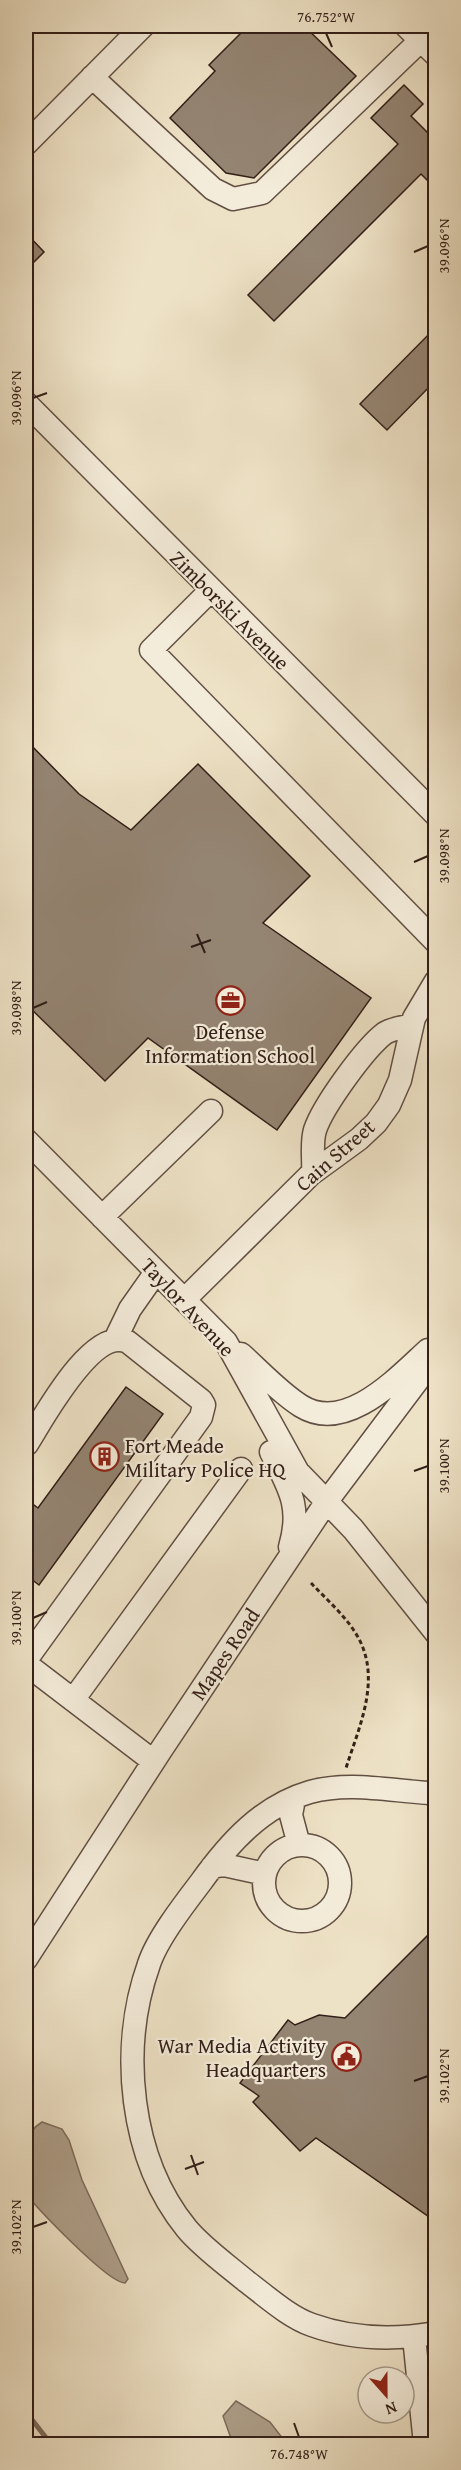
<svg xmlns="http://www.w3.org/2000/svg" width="461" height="2470" viewBox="0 0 461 2470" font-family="'Gentium Book Plus',serif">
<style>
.water{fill:#ae9f8a;stroke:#7c6b5c;stroke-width:1.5}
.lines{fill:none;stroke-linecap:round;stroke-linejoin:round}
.stream{stroke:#7c6b5c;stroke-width:5}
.building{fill:#948472;stroke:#321e17;stroke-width:1.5}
.minor-casing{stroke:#614f43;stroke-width:25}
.path{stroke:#321e17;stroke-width:3;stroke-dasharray:4.5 3;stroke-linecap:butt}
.minor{stroke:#f4ecda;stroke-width:22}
.ticks{fill:none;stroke:#321e17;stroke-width:2}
.labels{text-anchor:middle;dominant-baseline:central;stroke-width:4.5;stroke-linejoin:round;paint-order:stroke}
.street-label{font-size:21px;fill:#321e17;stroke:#f4ecda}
.poi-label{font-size:21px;fill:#321e17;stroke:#f4ecda}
.neatline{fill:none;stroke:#321e17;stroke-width:2}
.ticks-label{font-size:15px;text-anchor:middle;fill:#321e17}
</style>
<rect width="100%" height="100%" fill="#eee2c6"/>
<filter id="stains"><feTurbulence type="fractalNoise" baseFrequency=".00333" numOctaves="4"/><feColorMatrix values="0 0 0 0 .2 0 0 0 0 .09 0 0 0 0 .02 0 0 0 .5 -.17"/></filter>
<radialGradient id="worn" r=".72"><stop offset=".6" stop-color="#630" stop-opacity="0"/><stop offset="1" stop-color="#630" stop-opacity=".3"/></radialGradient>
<path class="water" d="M42,2122L62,2129L69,2140L82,2180L128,2279L125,2283C108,2283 39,2210 26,2194C25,2167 17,2137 42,2122Z
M236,2401L270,2422L287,2444H233L223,2416Z"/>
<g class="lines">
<path class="stream" d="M26,2412L47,2439L57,2444"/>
</g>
<path class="building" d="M248,26H304L356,76L254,178L226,173L170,118L215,71L209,65Z
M404,85L423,104L411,116L435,140V188L421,174L274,321L248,295L398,144L371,118Z
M26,233L44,252L26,270Z
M435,328V381L387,430L360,404Z
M26,740L79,794L131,830L198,764L310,876L263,923L371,998L277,1130L148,1038L105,1081L26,1004Z
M126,1387L163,1414L39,1585L26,1575V1499L38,1508Z
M435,1928V2221L316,2138L300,2151L253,2102L259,2096L240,2083L288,2020L295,2025L319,2015L345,2018Z"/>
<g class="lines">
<defs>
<path id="minor" d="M406,26L436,55
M92,77L213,189L233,199L262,193L421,40
M26,144L143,26
M26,403L436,815
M210,591L151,650L436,942
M26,1140L226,1342L298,1472L353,1529L436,1633
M313,1172C314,1159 311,1143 315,1130C323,1106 365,1048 385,1033C394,1028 402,1027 411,1026
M102,1217L211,1111
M185,1299L311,1174L359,1139L376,1123L389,1105L400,1080L414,1018L436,981
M115,1340L130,1309L156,1272
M241,1354C260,1371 280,1393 301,1406C346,1434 397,1378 428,1350
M271,1452C289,1488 302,1506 290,1547
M26,1660L201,1417L204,1405L201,1400L128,1342C92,1326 43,1419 27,1444
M26,1664L153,1761
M73,1700L241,1469
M436,1791L430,1793C391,1791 349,1781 310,1792C262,1806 229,1843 201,1882C185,1903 157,1939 149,1964C119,2048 129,2158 187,2229C203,2248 227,2265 246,2281C266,2296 289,2317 312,2325C351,2339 395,2340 436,2333
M294,1799L291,1815L299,1845
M264 1883a38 38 0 1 1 76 0a38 38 0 1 1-76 0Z
M212,1867L224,1865L265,1874
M26,1959L161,1750L327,1501L436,1356
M414,2337L425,2444"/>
</defs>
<use href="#minor" class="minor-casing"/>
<path class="path" d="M311,1583C327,1600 348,1618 359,1639C381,1681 359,1727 346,1768"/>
<use href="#minor" class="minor"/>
</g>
<path class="ticks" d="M326,33L332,47M414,252L428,246M33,398L47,393M414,862L428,856M197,934L205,953M191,947L211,940M33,1008L47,1002M414,1471L428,1466M33,1618L47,1612M414,2081L428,2076M191,2155L198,2175M185,2169L204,2162M33,2227L47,2222M294,2423L299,2437"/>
<defs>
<symbol id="office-ring" viewBox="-11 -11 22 22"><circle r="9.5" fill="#f4ecda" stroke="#8f2418" stroke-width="1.5"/><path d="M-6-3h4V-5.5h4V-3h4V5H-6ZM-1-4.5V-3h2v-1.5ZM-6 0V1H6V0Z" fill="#8f2418"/></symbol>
<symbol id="building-ring" viewBox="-11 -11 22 22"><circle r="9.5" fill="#f4ecda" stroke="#8f2418" stroke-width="1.5"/><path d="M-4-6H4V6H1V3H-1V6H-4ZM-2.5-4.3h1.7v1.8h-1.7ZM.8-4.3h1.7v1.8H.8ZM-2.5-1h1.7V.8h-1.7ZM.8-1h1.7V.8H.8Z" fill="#8f2418"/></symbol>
<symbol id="civic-ring" viewBox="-11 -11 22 22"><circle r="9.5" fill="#f4ecda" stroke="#8f2418" stroke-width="1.5"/><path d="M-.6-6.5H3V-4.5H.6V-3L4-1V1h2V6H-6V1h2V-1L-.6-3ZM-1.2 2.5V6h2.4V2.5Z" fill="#8f2418"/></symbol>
</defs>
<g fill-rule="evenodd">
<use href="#office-ring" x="214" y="984" width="33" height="33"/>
<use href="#building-ring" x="88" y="1440" width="33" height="33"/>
<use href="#civic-ring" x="330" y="2040" width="33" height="33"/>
</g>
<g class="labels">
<g class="street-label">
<text transform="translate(230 610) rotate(45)">Zimborski Avenue</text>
<text transform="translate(335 1155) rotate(-41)">Cain Street</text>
<text transform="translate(188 1307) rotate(47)">Taylor Avenue</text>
<text transform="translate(225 1654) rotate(-56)">Mapes Road</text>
</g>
<g class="poi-label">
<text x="230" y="1031">Defense<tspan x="230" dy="24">Information School</tspan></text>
<text x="125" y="1445" text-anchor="start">Fort Meade<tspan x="125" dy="24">Military Police HQ</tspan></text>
<text x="326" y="2045" text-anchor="end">War Media Activity<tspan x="326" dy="24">Headquarters</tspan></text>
</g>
</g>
<rect width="461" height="2470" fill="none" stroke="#eee2c6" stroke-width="66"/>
<g transform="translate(386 2395) rotate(159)"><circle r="28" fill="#f4ecda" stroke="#a69a8c" stroke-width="1.5"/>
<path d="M0-4.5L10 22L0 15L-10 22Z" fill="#8f2418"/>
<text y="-9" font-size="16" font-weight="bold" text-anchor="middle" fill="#321e17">N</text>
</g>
<rect x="33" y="33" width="395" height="2404" class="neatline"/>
<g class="ticks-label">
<text x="326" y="22">76.752°W</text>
<text transform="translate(444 246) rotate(-90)" y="5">39.096°N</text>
<text transform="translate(16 398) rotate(-90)" y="5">39.096°N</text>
<text transform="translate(444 856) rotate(-90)" y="5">39.098°N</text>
<text transform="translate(16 1008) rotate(-90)" y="5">39.098°N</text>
<text transform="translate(444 1466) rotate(-90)" y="5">39.100°N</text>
<text transform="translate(16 1618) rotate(-90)" y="5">39.100°N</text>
<text transform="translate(444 2076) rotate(-90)" y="5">39.102°N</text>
<text transform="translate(16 2227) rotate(-90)" y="5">39.102°N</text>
<text x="299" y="2459">76.748°W</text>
</g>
<rect width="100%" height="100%" filter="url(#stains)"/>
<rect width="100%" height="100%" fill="url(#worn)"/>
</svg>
